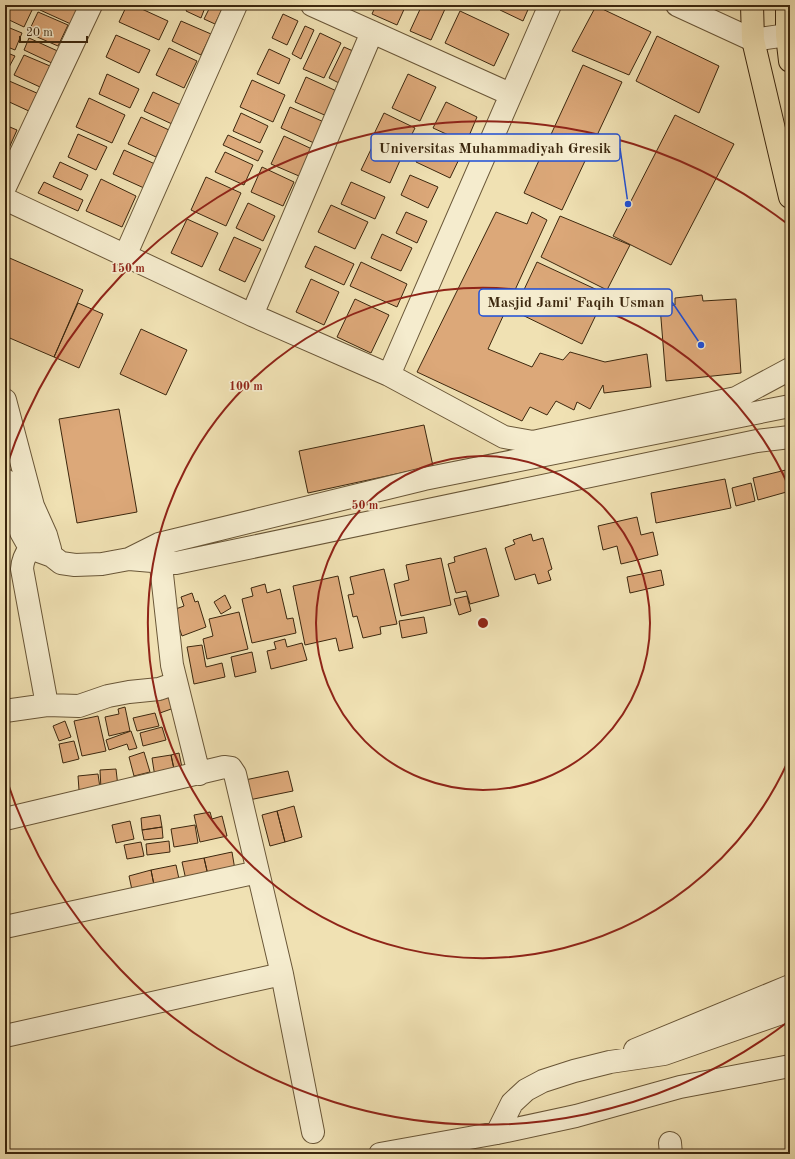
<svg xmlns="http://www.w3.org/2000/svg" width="795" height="1159" viewBox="0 0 795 1159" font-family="'Old Standard TT',serif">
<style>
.building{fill:#dca879;stroke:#3c270e}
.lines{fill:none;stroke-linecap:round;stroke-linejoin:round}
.minor-casing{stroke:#695637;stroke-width:24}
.major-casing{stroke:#3c270e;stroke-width:24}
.minor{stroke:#f5ecce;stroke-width:22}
.major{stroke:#f0e1b3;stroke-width:22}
.ring{fill:none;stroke:#8f2418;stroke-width:2}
.centre{fill:#8f2418;stroke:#f5ecce;stroke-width:2}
.ring-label{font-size:12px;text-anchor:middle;font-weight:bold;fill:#8f2418;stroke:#f5ecce;stroke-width:3.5;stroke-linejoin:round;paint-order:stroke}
.leader{fill:none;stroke:#1d4ed8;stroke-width:1.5}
.callout-dot{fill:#1d4ed8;stroke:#f5ecce;stroke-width:1.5}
.callout{fill:#f5ecce;stroke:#1d4ed8;stroke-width:1.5}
.callout-label{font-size:15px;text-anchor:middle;font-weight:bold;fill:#3c270e}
</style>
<rect width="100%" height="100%" fill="#f0e1b3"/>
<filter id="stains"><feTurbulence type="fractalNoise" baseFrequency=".005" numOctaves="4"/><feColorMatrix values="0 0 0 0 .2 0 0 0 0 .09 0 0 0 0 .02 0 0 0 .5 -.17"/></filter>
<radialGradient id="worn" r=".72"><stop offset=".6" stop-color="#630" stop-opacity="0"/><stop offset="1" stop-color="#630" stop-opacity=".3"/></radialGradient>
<path class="building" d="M5,5H26L33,8L24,27L5,18Z
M42,5H83L73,25L40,10Z
M127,5H133L168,21L159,40L119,22Z
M189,5H206L201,18L186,11Z
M211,5H224L215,24L204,19Z
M376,5H406L397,25L372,14Z
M422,5H437L445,9L431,40L410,31Z
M503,5H530L523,21L500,10Z
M596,6L651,32L629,75L572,51Z
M460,11L509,34L494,66L445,43Z
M38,12L68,25L58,46L28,33Z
M283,14L298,21L287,45L272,38Z
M181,21L211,34L201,55L172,41Z
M5,26L22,33L15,50L5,46Z
M305,26L314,30L301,59L292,54Z
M320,33L341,43L324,78L303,69Z
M116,35L150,50L139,73L106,57Z
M657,36L719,66L699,113L636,81Z
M29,38L62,53L56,65L24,50Z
M344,47L353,51L339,83L329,78Z
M169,48L197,61L184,88L156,75Z
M269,49L290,59L279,84L257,74Z
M5,52L15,56L8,69L5,68Z
M24,55L50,66L40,87L14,75Z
M583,65L622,82L562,210L524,193Z
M107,74L139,89L130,108L99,94Z
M408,74L436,87L420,121L392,108Z
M306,77L341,93L329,117L295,102Z
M7,80L39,94L31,112L5,100V85Z
M252,80L285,95L273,122L240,107Z
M153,92L181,105L172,124L144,111Z
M89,98L125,115L112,143L76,127Z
M446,102L477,117L466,143L433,128Z
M290,107L324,122L314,143L281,128Z
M241,113L268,126L260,143L233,131Z
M384,113L415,128L405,148L374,134Z
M675,115L734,144L671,265L613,236Z
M141,117L169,130L156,157L128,144Z
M5,125L17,130L5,157Z
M78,134L107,147L96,170L68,157Z
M228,135L263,151L258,161L223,145Z
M284,136L312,149L299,176L271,164Z
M428,138L462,153L450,178L416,162Z
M374,143L402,156L390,183L361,170Z
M124,150L155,164L144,188L113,174Z
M225,152L253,165L244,185L215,172Z
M60,162L88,175L81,190L53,177Z
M262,167L294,182L283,206L251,192Z
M410,175L438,187L428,208L401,195Z
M206,177L241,193L226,226L191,210Z
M101,179L136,196L122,227L86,211Z
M44,182L83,200L78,211L38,193Z
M351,182L385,197L375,219L341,204Z
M248,203L275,216L263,241L236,228Z
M331,205L368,222L355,249L318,232Z
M406,212L427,221L417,243L396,233Z
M496,212L527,224L532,212L547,220L488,349L532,367L540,353L563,360L570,352L605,362L647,354L651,387L604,393L603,385L590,409L577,402L574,410L556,401L547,415L530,407L522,421L417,372Z
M560,216L630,245L607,290L541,257Z
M187,219L218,233L202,267L171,253Z
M382,234L412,248L401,271L371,258Z
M234,237L261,249L245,282L219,270Z
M315,246L354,264L344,285L305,267Z
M5,256L83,290L54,357L5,336Z
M361,262L407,284L397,307L350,286Z
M537,262L606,294L582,344L514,311Z
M311,279L339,292L324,325L296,312Z
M702,295L703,301L736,299L741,373L666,381L660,306L675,305V298Z
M355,299L389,315L371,353L337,337Z
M78,303L103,314L79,368L54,357Z
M141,329L187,350L166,395L120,374Z
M119,409L137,512L77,523L59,419Z
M424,425L433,466L308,493L299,451Z
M790,469V491L758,500L753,478Z
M725,479L731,508L656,523L651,493Z
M751,483L755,501L736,506L732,488Z
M637,517L641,535L653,532L658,555L621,564L617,546L603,550L598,526Z
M531,534L533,541L543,538L552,569L548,571L551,580L538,584L535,574L515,580L505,548L515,544L513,540Z
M486,548L499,596L470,604L466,591L456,593L448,564L455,562L454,557Z
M441,558L451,605L401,616L394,584L409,580L406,565Z
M384,569L397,624L380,627L381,634L363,638L357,616L353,617L348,595L354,594L350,577Z
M661,570L664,585L630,593L627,577Z
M338,576L353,648L339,651L336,638L305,645L293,586Z
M265,584L267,593L280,589L287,619L293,618L296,633L252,643L242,599L253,596L251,588Z
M192,593L195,602L198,601L206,627L182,636L173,610L184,606L181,597Z
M225,595L231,608L221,614L214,602Z
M467,596L471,611L459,615L454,599Z
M239,612L248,649L207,659L203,639L213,636L209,619Z
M424,617L427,633L402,638L399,621Z
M285,639L287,647L302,643L307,660L271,669L267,651L276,649L274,642Z
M202,645L206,667L222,663L225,677L194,684L187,647Z
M252,652L256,672L235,677L231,657Z
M168,692L174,708L160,713L155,696Z
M125,707L130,731L109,736L105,717L119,714L118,709Z
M155,713L159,726L137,731L133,718Z
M98,716L106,751L82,756L74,721Z
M65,721L71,737L59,741L53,726Z
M162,727L166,740L143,746L140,733Z
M131,731L137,748L129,750L127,744L109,750L106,740Z
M74,741L79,759L63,763L59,744Z
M144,752L150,772L134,776L129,757Z
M179,753L184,777L176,778L171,755Z
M171,755L175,774L155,777L152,758Z
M116,769L118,787L101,789L100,770Z
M288,771L293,791L249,800L245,780Z
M98,774L100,788L79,790L78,776Z
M294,806L302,837L285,842L277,811Z
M277,811L285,842L270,846L262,815Z
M210,812L212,819L222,816L227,836L200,842L194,815Z
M160,815L162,827L142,830L141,818Z
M130,821L134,839L116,843L112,825Z
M195,825L198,843L174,847L171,829Z
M162,827L163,838L144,840L142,830Z
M169,841L170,852L147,855L146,844Z
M141,842L144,856L127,859L124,845Z
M232,852L235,870L208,875L204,858Z
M204,858L208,875L186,880L182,862Z
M176,865L179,879L154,885L151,870Z
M151,870L154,885L132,890L129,876Z"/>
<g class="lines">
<defs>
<path id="minor" d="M312,5L510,94
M677,5L753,40L787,35
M5,187L91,5
M5,199L252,315L389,375L550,5
M125,256L236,5
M252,315L372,32
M389,375L504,437L533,442L736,398L790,369
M5,400L33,506L46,535L50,549
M5,480L21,532L30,548L52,556L61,563L75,565L102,564L129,559L176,563L757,441L790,437
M46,535C34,544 23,552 22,569L47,705
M159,547L172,665L199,774
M129,559L159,544L424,479L790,406
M5,711L47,705L79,706L108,696L129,692L159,689L176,683
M5,819L224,767L231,768L235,774L282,974L313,1132
M5,927L258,872
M5,1036L282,974
M635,1050L790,986
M497,1133L512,1103L526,1090L543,1081L574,1071L610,1062L664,1054L790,1010
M670,1143L671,1154
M380,1154L497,1133L576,1116L680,1087L790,1066"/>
<path id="major" d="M752,5L753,40L790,197
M787,5V35L790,61"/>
</defs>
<use href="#minor" class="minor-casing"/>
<use href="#major" class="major-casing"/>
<use href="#minor" class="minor"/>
<use href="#major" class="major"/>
</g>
<g class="ring">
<circle cx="483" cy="623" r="167"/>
<path d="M789 759A335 335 0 1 1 789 487"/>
<path d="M789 1021A502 502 0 0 1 6 778M6 468A502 502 0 0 1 789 225"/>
</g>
<circle cx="483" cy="623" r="6" class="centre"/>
<g class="ring-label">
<text x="128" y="272">150 m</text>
<text x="246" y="390">100 m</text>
<text x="365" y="509">50 m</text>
</g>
<path class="leader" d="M628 204L620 148M701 345L672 302"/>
<g class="callout-dot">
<circle cx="628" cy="204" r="4"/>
<circle cx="701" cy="345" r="4"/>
</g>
<g class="callout">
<rect x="371" y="134" width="249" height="27" rx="4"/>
<rect x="479" y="289" width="193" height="27" rx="4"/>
</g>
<g class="callout-label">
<text x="495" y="153">Universitas Muhammadiyah Gresik</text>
<text x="576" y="307">Masjid Jami' Faqih Usman</text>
</g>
<rect width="795" height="1159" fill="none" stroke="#f0e1b3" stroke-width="20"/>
<rect x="6" y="6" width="783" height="1147" fill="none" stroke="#3c270e" stroke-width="2"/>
<rect x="10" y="10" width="775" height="1139" fill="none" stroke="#3c270e"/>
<path d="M20 36v6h67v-6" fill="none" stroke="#3c270e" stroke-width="2"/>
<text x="26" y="36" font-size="12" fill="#3c270e" stroke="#f5ecce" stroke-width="3" paint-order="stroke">20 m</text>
<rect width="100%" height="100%" filter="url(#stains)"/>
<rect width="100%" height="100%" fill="url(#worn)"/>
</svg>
